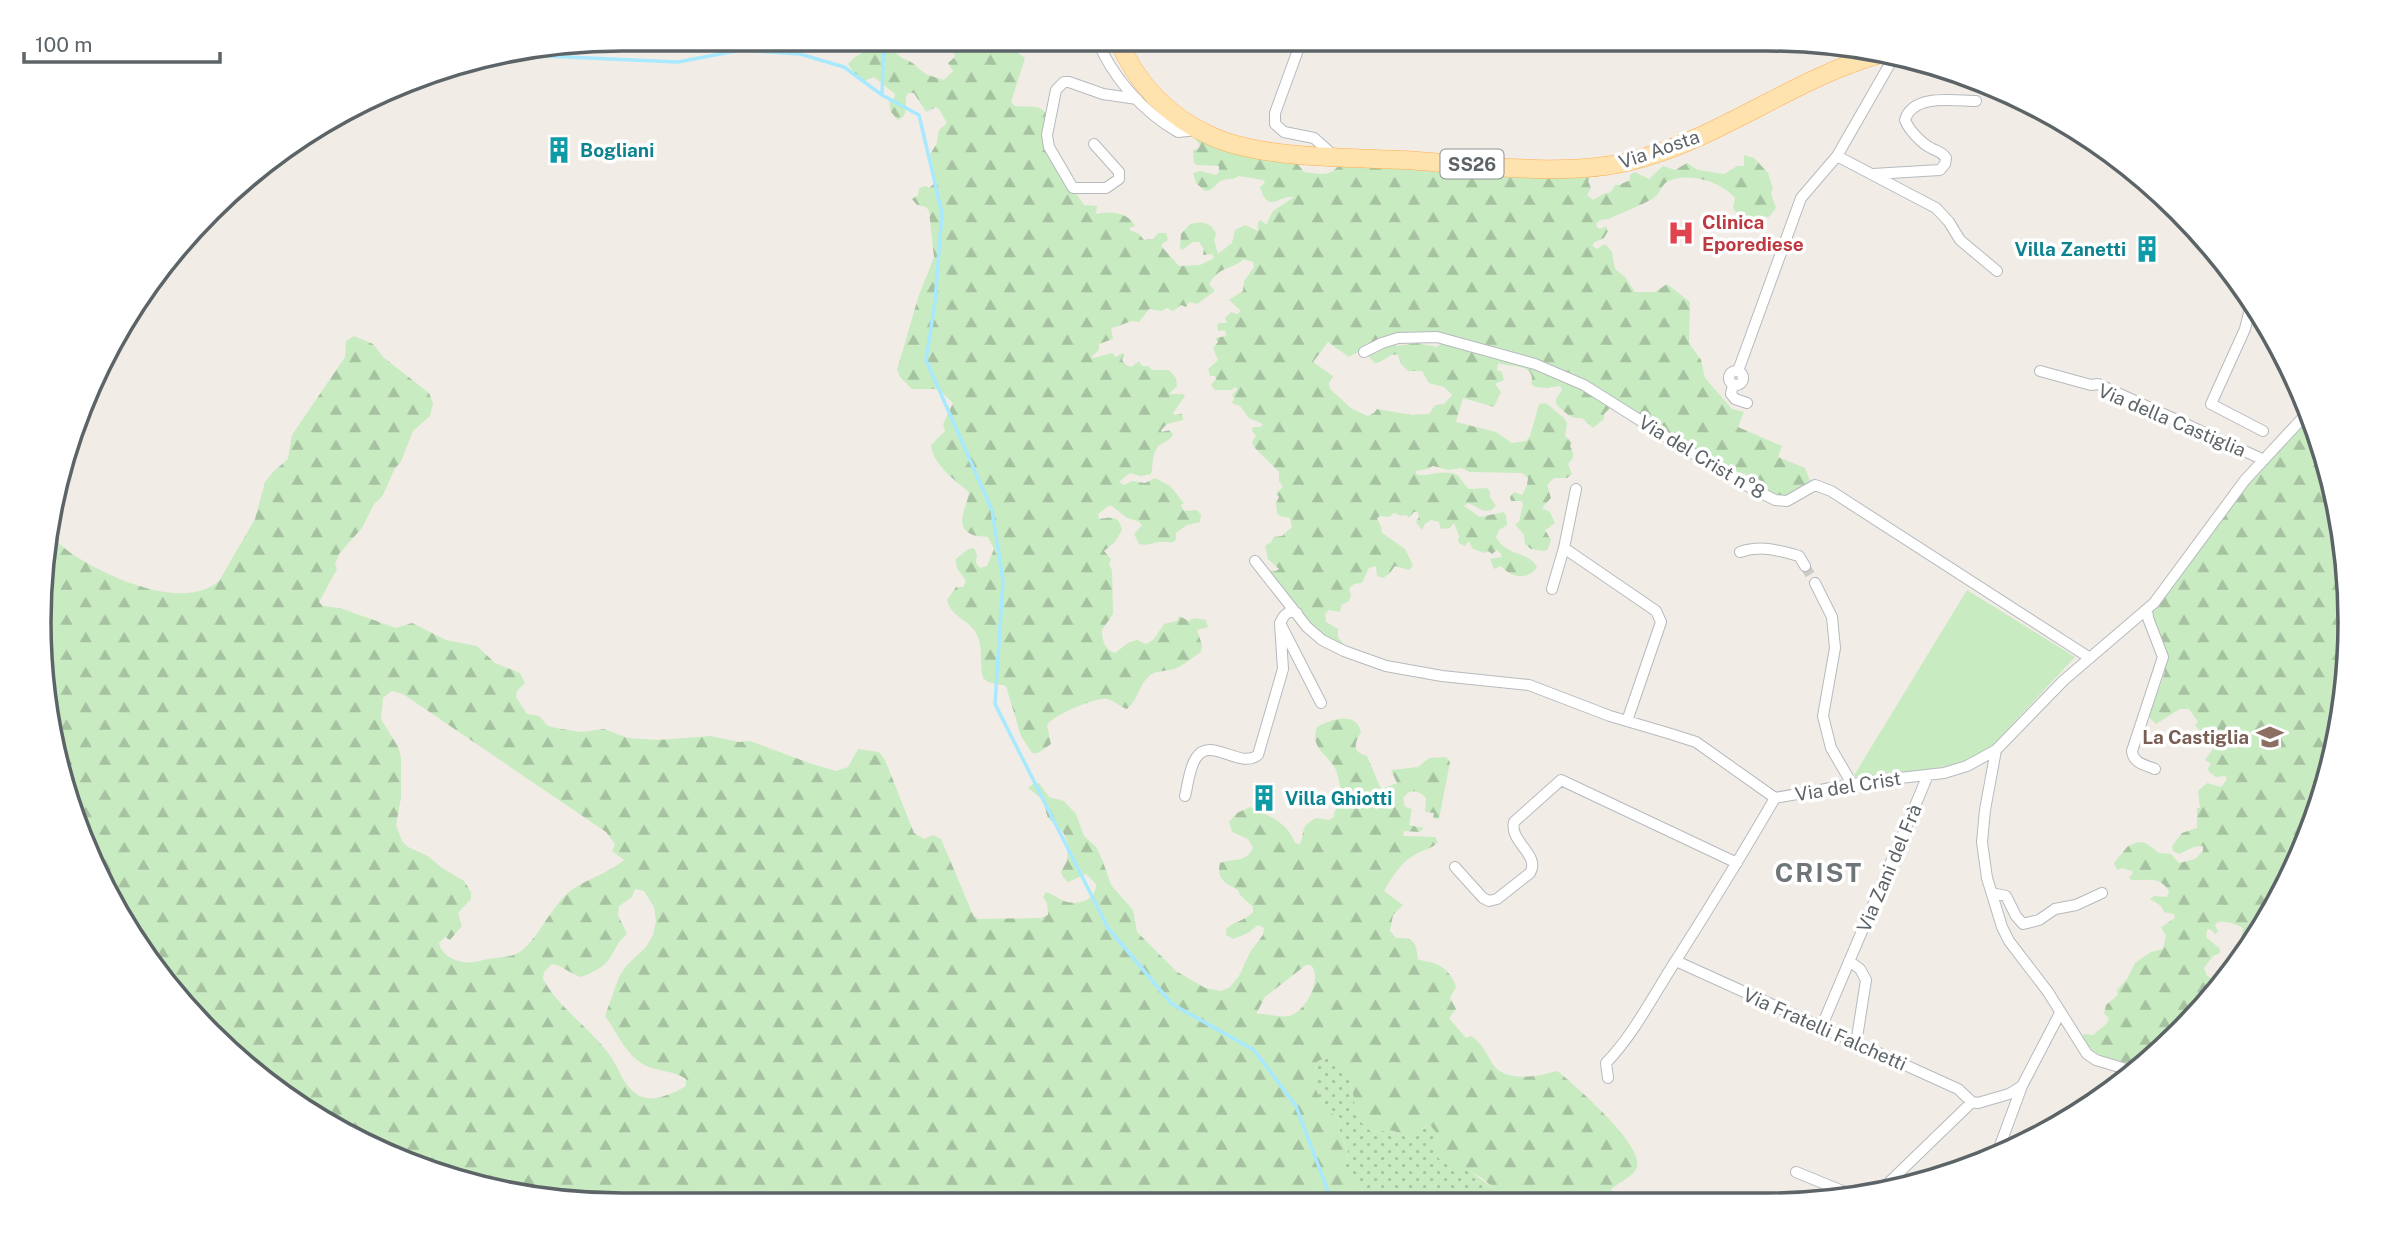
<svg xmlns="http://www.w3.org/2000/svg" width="2389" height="1244" viewBox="0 0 2389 1244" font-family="'Public Sans',sans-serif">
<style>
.grass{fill:url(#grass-dots)}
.forest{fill:url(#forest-firs);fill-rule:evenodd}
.park{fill:#c8ebc1}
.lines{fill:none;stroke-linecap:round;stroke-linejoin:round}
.stream{stroke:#a9e9ff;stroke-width:3.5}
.street-tunnel{stroke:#cccbc6;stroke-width:10;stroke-dasharray:10 5;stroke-linecap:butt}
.street-casing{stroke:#b6babe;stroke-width:12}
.primary-casing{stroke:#ffae52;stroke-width:19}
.street{stroke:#fff;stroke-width:10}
.primary{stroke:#ffe3ae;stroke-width:18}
.labels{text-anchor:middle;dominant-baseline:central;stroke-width:7;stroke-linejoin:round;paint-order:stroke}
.shield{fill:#fff;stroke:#8e9295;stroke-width:2}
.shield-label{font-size:18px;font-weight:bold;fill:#5d6468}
.street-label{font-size:19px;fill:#5d6468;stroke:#fff}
.culture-label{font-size:19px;font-weight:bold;fill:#0d838f;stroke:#fff;text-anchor:start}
.health-label{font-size:19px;font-weight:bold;fill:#be3a42;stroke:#fff;text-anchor:start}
.education-label{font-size:19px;font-weight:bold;fill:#785e54;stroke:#fff;text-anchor:end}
.district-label{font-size:26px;font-weight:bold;letter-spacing:2px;fill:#6e767a;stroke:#fff}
.rim{fill:none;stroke:#5d6468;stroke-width:3.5}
</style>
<defs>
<pattern id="grass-dots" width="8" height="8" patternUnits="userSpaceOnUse" patternTransform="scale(1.75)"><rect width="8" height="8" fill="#c8ebc1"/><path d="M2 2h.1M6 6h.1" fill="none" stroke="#a6c2a1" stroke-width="1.8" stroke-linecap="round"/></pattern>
<pattern id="forest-firs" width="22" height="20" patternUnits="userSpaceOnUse" patternTransform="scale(1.75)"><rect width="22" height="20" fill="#c8ebc1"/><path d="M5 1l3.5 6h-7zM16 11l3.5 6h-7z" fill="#a6c2a1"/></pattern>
</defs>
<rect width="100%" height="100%" fill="#f1ede6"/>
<path class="grass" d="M1328,1057C1365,1080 1345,1110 1367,1128C1374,1135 1385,1129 1394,1131C1399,1133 1404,1136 1409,1139L1419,1129L1432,1126L1438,1135L1436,1147L1496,1190L1521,1201L1363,1202L1365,1195L1345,1165L1348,1152L1340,1131L1339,1119C1321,1106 1307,1083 1318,1061Z"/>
<path class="forest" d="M867,39H896L895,51C900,59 907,59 914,64C928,77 926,74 944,80L953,71L948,63L955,57L952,45L956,41L1015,39L1017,52L1025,58L1011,102L1015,106C1027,108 1040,103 1047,115L1044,127L1075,192L1084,205L1097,206L1096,214C1110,211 1127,211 1135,226L1129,228L1130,230L1139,234L1144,240L1153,239L1158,233H1166L1168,240L1162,244V247L1179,266L1200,265L1214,258L1212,254L1203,255L1204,249L1199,242H1193L1182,250L1180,248L1181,234L1190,224C1202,222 1211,221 1216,234L1214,240L1218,254L1232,243L1235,230L1245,225L1258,231V222L1261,220L1266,225L1273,211L1294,197C1279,195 1268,215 1260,187L1265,183L1263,180L1239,176C1233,180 1230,178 1223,180C1215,183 1214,191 1205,191L1196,183L1193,173L1200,171L1216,175L1219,172V166L1197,165L1194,163L1193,150L1198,149L1200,145L1192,135L1296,162L1304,172C1320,174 1331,178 1340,163L1591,176L1588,181L1591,188L1587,195L1593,200L1605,193H1610L1615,185H1619L1630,180V175L1635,172L1649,179L1663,166L1675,170L1687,163L1698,170L1724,174L1737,166H1744V155L1754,158L1768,173L1773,188L1771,194L1776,208L1769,217L1762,216L1754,223L1747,224L1742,215L1739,216L1733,208L1735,198C1720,181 1689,172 1668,181C1661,185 1660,194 1654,198C1640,206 1623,212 1608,219L1600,220L1596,224L1597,227L1600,229L1606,226L1608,231L1604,238L1593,243V246L1597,249L1605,244L1612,252L1615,269L1625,277L1635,292H1655L1667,284L1690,302L1689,343L1701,360L1705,378L1732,409L1744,412L1738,427L1782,446L1778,457L1805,468L1810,481L1809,484L1785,497L1770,493L1752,484L1746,474L1731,471L1586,381L1437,332H1416L1380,338L1349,357L1328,342L1313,362L1333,376L1329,383L1330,389L1352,409L1368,416L1374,413L1377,409L1412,415L1429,414L1435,405L1444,404L1452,395L1444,387L1429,383L1422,371H1408L1401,364L1398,355C1389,352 1384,363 1375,363L1368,356L1391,343L1396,346L1418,343L1437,347L1442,342C1503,360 1557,371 1611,407L1604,414V419L1593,428L1582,418C1570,420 1564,411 1556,404V399L1562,390L1560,386L1546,388L1536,387L1531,384C1537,363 1512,368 1498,363L1497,370L1502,372L1504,380L1495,384L1501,392L1494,407L1463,398L1456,422L1496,432L1512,443L1526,441L1530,436L1539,404L1546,403L1564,418L1567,423L1565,436L1572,442L1570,446C1574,454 1575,457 1568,464L1572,474L1567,478H1554L1547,485L1551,498L1542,508L1550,512L1555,523L1545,530L1551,540L1548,549L1544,551L1531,549L1525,544L1524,535L1515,524L1519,522L1523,504L1521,501H1511L1510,497L1514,492L1522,495L1527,485L1528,478L1522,473L1469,472L1462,468L1448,470L1433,466L1427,469L1416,471V474C1426,478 1443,468 1457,475C1461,478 1464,485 1469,489L1487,488L1490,491V497L1496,506C1485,517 1479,507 1468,503L1464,506L1480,517L1504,512L1506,515L1507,525L1499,530L1496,537C1507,557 1529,551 1537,567C1528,581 1511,578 1501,566L1494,569L1490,559L1502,557L1501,554L1497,550L1492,554L1488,551L1483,553L1472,548L1469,541L1465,546L1460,544L1458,541L1459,536L1454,523L1450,528L1441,529L1439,522L1431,520L1425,524L1422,530L1416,522L1419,517L1418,512H1414L1408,518L1407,515L1401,516L1394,513L1389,517L1380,516L1377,518L1382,529L1381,532L1405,549L1413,565L1409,570L1395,566L1389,574L1383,578L1377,576L1376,566L1369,568L1362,583L1354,584L1349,588L1351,596L1348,602L1342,604L1340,612L1329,610L1325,614L1326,622L1338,629V638L1346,646L1323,639L1267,570L1276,571L1279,569L1268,559L1265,546L1271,542L1274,537L1282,536L1292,527L1290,518L1280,516L1277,513L1276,503L1279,497L1276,493L1283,487L1279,481V472L1254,447L1252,442L1256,436L1252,431L1253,427H1261L1263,424L1249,418L1240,406L1232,403L1234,398L1232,395L1237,390L1236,387L1231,390H1215L1211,385L1216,379L1215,376H1210L1208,369L1218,360L1213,348L1218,342L1215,338L1226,336L1225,330L1218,331L1217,325L1219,323H1227L1225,318L1231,312L1237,314L1241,311L1229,300L1243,291L1244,281L1254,267L1253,262L1244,259C1230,271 1222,264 1209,284L1215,291L1197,304L1189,302L1186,307L1181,305L1173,311L1167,308L1161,311L1149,309L1139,322C1127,319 1122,327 1111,328L1113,339L1099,344V350L1091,357L1093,358L1112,353L1116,357L1122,353L1124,354L1122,360L1126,365L1131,367L1139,361L1142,366H1148L1152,370H1169L1176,378L1177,386L1169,394H1183L1185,396L1173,413L1174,415L1182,414L1183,420L1167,424L1161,430L1162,432L1170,430L1173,435C1168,443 1160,441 1156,450C1152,456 1153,467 1151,474L1140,476L1130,473L1119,482L1124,485L1132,481L1145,483L1155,478L1170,486L1184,503L1181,505L1184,511L1197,510L1201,515L1200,522L1187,525L1176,533V540L1171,543C1155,539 1152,547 1139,544L1134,534L1142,525L1138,521L1127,518L1112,506H1108L1098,514L1099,519C1111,517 1119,515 1122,530L1115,542L1104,551L1111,559L1109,565L1112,570L1113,614L1102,630C1102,641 1105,650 1115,653L1128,643L1137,640L1146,644L1154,639L1164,624L1177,621L1179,616L1189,621L1194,618L1206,620L1208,627L1197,630L1202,645L1201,652C1193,657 1185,664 1177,668C1168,672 1158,669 1149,676C1138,686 1139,699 1127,709C1120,707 1114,700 1107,699C1097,697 1053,715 1047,725L1051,744L1038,753H1032L1021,736L1006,686L988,682L983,678C979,663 984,647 976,633C968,619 951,617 947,600L956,587H963L966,581C961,571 956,573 956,559L968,549L974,548L977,555L976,563L980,568L987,566L994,549L988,537C982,536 976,537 971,534C953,526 968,505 969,492C955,481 932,463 931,445L945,431L943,424L953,403L938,389H912L900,377L897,370L918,298L934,257L929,211L926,207L917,205L912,199L918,195L919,188L925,186L929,188L935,183L934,175L928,158L937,143L939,130L947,123L939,109L936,107L926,112L914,93H909L906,96C905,107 909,115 898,120L891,112L889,102L894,98L895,94L874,77L864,81L856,76L848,64L856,56L871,49V44Z
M354,336L373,344L383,357L429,393L433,403L430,416L413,431L401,462L395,468L382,497L374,504L362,528L339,554L335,565L337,569L319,602L323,606L340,608L396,628L412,623L446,640L477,646L495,663L520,673L525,683L517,691L516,697L527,714L539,716L548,726L556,728L581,732L604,729L628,738L658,740L711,736L739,742L750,741L812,764L836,771L848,767L858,749L879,752L885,760L914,833L924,839L933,835L941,839L971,910L974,916L979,919L1041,918L1048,915L1047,903L1043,897L1046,892C1054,894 1059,900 1067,902C1081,905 1096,899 1096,884L1086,874L1068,882L1063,877L1061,872L1067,861L1068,844L1063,832L1048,818L1042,799L1028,788L1033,784L1039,783L1049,797L1064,801L1076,814L1084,836L1096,847L1102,859L1111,885L1133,910L1137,932L1176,971L1205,988L1221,991L1230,987L1239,976L1250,952L1263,935L1264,928L1258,925L1248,933L1233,939L1226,935V929C1234,921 1245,921 1253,912V907L1240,895L1238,890C1225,883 1216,879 1220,863C1234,858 1246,863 1253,848L1248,839L1232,832L1229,822L1237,813L1250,807C1268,816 1287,821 1295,843L1300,844C1306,830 1299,827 1316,818L1329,820L1334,817C1334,807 1343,800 1341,791C1340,785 1338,776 1336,770C1328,754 1309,748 1317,727C1332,719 1356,711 1361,732C1354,744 1352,752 1367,756L1381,789L1397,783L1391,770L1418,767L1429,758L1446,757L1450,762L1439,819L1433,818L1434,813L1425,812L1426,798C1419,790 1410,788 1403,798L1405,807L1412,809L1409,825L1424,828L1419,832L1404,831L1403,836L1435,837L1438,842C1431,850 1421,850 1413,856C1399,864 1392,878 1384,891L1403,905L1393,915L1390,931L1396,938C1414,937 1416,942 1418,959C1422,961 1426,961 1430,962C1443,965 1452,974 1456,987L1450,998L1456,1009L1449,1018L1466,1038L1471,1036C1482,1043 1486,1053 1492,1063C1504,1083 1538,1077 1556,1071L1560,1073C1576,1087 1648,1148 1636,1169C1630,1180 1617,1182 1611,1190L1628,1201H1521L1496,1190L1482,1178L1464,1168L1443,1163L1434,1153L1438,1135L1431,1126L1419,1129L1415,1136L1409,1139C1404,1136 1399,1133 1394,1131C1385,1129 1374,1135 1367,1128C1345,1110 1365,1080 1328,1057L1318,1061C1307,1083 1321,1106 1339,1119L1340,1131L1348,1152L1345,1165L1365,1195L1363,1202L584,1204L471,1186L364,1145L267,1085L184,1007L83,846L40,661L52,537C60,544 68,552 77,557C112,579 184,611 219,581L255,519L265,482L273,472L288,459L292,435L345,357L346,341ZM392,691L403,694L606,832L615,844L612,851L624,860C609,873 589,878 573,889C550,905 537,944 516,954C509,957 502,957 495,958C484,959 474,964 463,962C452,960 441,954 439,943L445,937L450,940L462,926L458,913L471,899V892L464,881L442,868L428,856L408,847L402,841L396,825L401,798V757L398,747L381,719L383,698ZM635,889L644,891L654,907L656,921L653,935L646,947L626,966L619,977L605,1016C618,1034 627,1058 649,1067C662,1072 675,1071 686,1079V1086C674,1093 654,1103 640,1096C624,1088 620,1070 611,1057C591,1028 560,1010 543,979L544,972L552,964C562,965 570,974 581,977C591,973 604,968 610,958C618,946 615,945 627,934L618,915L619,906L632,897ZM1306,965H1311C1323,978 1306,1012 1289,1016C1280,1018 1266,1013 1256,1014L1265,997Z
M2310,413L2320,435L2346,546L2349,661L2331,773L2290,880L2250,940L2241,936L2243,928C2236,924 2226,921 2218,922L2215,925L2218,932L2215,934L2210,929L2207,930L2206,937L2220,949V953L2213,956L2204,968L2207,976L2212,978L2211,985L2215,991L2206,1006L2144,1065L2137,1067C2114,1060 2095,1059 2081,1037L2084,1034L2093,1035L2106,1024L2109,1018L2104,1014L2106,1005L2118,995L2117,990L2127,979L2135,963L2151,952L2163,949L2166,936L2161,927L2175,918L2174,914L2164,912L2161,906L2150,899L2154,896L2167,897L2169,891C2159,875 2147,881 2131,880L2129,877L2133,873L2132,871L2122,868L2117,870L2114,863L2128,846L2138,842L2146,843L2159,853L2171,854L2179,863L2195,859L2203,851V846L2194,847L2179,854L2173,851L2172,846L2182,833L2197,828V808H2200L2198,791L2207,783L2221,787L2227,779L2225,776L2216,777L2209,772L2208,768L2211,764L2205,760L2213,749L2195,725L2198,722L2189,709H2180L2156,724L2149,717L2165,672L2148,610L2247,481Z"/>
<path class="park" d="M1967,590L2075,657L1991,747C1952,774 1899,771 1853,777Z"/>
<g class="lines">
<path class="stream" d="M522,55L678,62L741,50L800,54L844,67L882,95L919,115L942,213L935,302L926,360L992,510L1003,581L995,704L1108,928L1172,1004L1254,1050L1296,1106L1332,1202
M882,95L884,39"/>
<path class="street-tunnel" d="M1805,566L1815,583"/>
<defs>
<path id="street" d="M1097,39C1111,76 1143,112 1178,132L1197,130
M1302,39L1275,113V124L1284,132L1314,138L1334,156
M1895,55L1837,156L1936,208L1949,222L1960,240L1997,271
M1094,144L1119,172V179L1106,188H1073L1049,147L1047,135L1056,90L1064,82H1069L1103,94L1137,99
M1873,174L1940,170L1945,164L1946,158C1941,151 1938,152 1931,148C1921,143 1909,130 1905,120C1913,93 1955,101 1976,101
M2252,301L2245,329L2211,404L2263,431
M1364,352L1382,343L1398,338L1437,337L1535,364L1584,385L1730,477L1775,500L1787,501L1815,485L1831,491L2090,658
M1738,371L1801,198L1837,156
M2040,371L2091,385L2098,384L2264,460
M1729 378a7 7 0 1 1 14 0a7 7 0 1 1-14 0Z
M1733,384L1731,394L1735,399L1747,403
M1576,489L1564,548L1656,611L1661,622L1627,721
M1740,552C1761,545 1777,550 1799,556L1805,566
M1255,561L1307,627L1322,640L1344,651L1386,666L1442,676L1529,685L1610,716L1671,734L1696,742L1775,798
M1815,583L1832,617L1835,648L1823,716L1831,748L1852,784
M1552,589L1564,548
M2147,609L2148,618L2163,657L2132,751C2133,763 2145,765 2155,769
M1297,613L1290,611L1284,616L1280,623L1321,703
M1996,750L1985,810L1982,842L1987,878L2002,927L2009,941L2048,992L2087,1054L2096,1060L2136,1072
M1185,796C1188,785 1189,768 1196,758C1210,735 1240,770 1258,755L1283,669L1280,623
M1455,867L1483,898L1489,901L1497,899L1530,873C1541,855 1509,842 1514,822L1561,780L1737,863
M1992,893L2006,896L2016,916L2023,924L2039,920L2055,909L2076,905L2102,893
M1676,961L1958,1089L1972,1102
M1849,961L1860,969L1866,980L1856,1044
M1821,1028L1928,775
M1608,1078L1606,1063C1633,1035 1652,998 1673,965C1708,910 1742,855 1775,798L1865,782L1944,773L1967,766L1996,750L2064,680L2154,603L2245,480L2309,411
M1995,1159L2022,1086
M1796,1172L1857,1197
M1880,1191L1972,1102L1978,1103L2009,1094L2022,1086L2060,1013"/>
<path id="primary" d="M1118,39C1136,83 1167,116 1211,136C1261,159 1347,157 1404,160C1474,164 1564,178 1631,161C1721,139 1795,77 1884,53"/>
</defs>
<use href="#street" class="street-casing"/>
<use href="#primary" class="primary-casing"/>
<use href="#street" class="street"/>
<use href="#primary" class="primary"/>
</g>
<defs>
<symbol id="building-bare" viewBox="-9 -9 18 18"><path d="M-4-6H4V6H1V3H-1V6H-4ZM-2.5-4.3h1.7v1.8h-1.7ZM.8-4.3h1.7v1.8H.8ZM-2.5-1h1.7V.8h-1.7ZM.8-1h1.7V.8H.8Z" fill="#0f9aa8" stroke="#fff" stroke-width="2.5" paint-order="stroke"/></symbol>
<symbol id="hospital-bare" viewBox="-9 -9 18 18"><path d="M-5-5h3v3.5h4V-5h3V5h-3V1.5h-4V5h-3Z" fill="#e0444e" stroke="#fff" stroke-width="2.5" paint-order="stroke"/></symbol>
<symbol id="school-bare" viewBox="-9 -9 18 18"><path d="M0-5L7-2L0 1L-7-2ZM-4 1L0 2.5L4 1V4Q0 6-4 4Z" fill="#8d6e63" stroke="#fff" stroke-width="2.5" paint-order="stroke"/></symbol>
</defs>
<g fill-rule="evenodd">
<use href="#building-bare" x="540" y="131" width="38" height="38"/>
<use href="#hospital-bare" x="1662" y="214" width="38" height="38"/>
<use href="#building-bare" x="2128" y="230" width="38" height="38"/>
<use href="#school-bare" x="2251" y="718" width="38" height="38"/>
<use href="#building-bare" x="1245" y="779" width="38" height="38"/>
</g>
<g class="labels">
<rect class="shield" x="1440.5" y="149.5" width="63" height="29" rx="5"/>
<g class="shield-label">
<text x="1472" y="164">SS26</text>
</g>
<g class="street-label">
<text transform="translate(1659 149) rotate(-19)">Via Aosta</text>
<text transform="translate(2172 420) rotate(23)">Via della Castiglia</text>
<text transform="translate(1702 457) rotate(31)">Via del Crist n°8</text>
<text transform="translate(1848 786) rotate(-9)">Via del Crist</text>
<text transform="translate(1889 868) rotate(-67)">Via Zani del Frà</text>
<text transform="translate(1825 1029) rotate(24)">Via Fratelli Falchetti</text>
</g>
<g class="culture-label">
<text x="580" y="150">Bogliani</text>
<text x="2126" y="249" text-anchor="end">Villa Zanetti</text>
<text x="1285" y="798">Villa Ghiotti</text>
</g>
<g class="health-label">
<text x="1702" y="222">Clinica<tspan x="1702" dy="22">Eporediese</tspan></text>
</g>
<g class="education-label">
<text x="2249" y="737">La Castiglia</text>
</g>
<g class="district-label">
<text x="1819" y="872">CRIST</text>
</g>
</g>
<path d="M0 0H2389V1244H0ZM622 51H1767A571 571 0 0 1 2338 622V622A571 571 0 0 1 1767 1193H622A571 571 0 0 1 51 622V622A571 571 0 0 1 622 51Z" fill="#fff" fill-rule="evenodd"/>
<path class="rim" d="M622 51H1767A571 571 0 0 1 2338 622V622A571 571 0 0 1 1767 1193H622A571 571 0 0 1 51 622V622A571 571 0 0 1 622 51Z"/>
<path d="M24 52v10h196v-10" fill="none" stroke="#5d6468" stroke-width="3.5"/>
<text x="35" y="52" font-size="21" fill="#5d6468" stroke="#ffffff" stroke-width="5" paint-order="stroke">100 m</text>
</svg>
